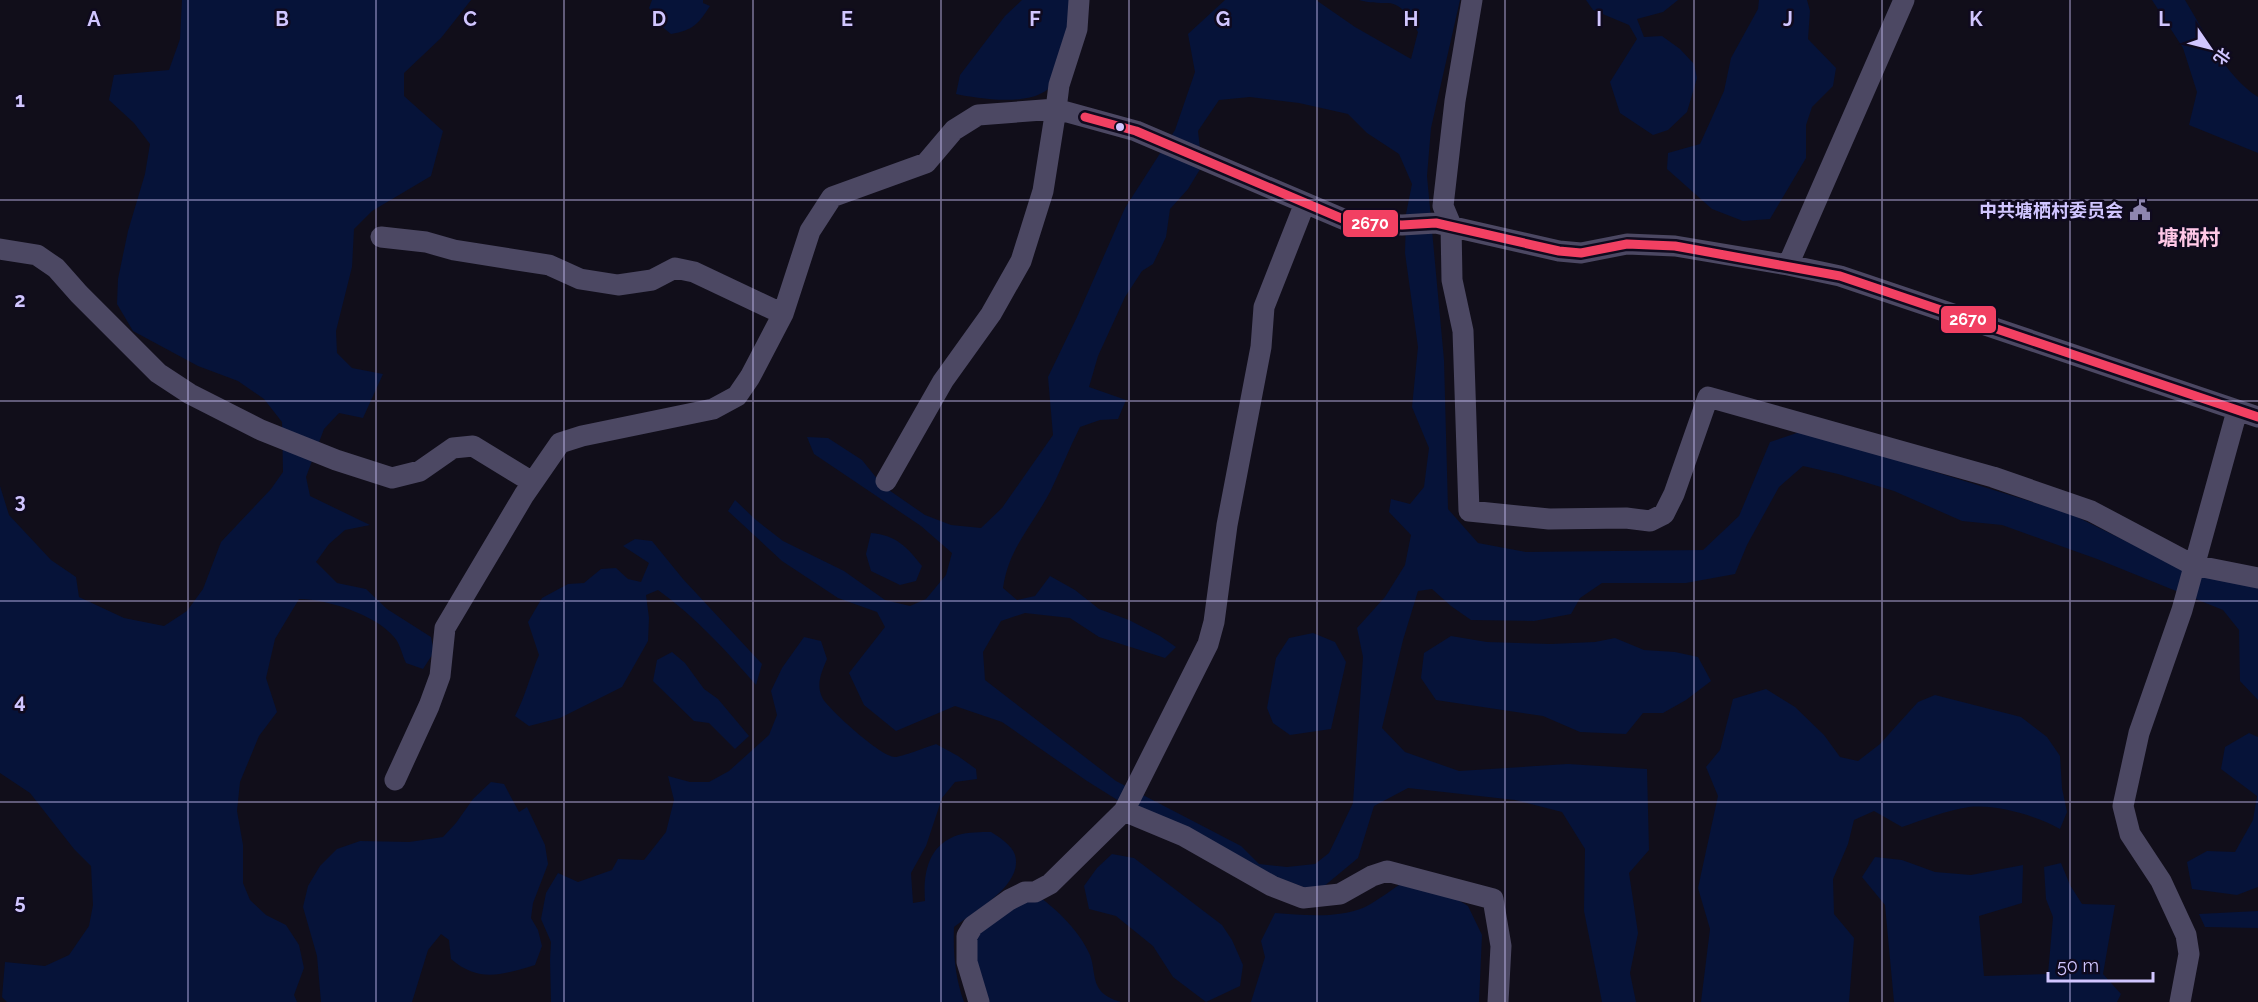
<svg xmlns="http://www.w3.org/2000/svg" width="2258" height="1002" viewBox="0 0 2258 1002" font-family="Raleway,'Noto Sans SC',sans-serif">
<style>
.water{fill:#061339;fill-rule:evenodd}
.lines{fill:none;stroke-linecap:round;stroke-linejoin:round}
.minor{stroke:#4c4863;stroke-width:21}
.bus-1-casing{stroke:#0f0a1e;stroke-width:14}
.bus-1{stroke:#f24062;stroke-width:9}
.grid{fill:none;stroke:#d1c6ff;stroke-width:1.5;stroke-opacity:0.55}
.bus-dot{fill:#d1c6ff;stroke:#0f0a1e;stroke-width:2}
.labels{text-anchor:middle;dominant-baseline:central;stroke-width:5;stroke-linejoin:round;paint-order:stroke}
.poi-label{font-size:18px;font-weight:bold;fill:#d1c6ff;stroke:#0f0a1e;text-anchor:end}
.quarter-label{font-size:21px;font-weight:bold;fill:#ffc8e7;stroke:#0f0a1e}
.grid-label{font-size:20px;text-anchor:middle;font-weight:bold;fill:#d1c6ff;stroke:#0f0a1e;stroke-width:5;stroke-linejoin:round;paint-order:stroke}
.line-badge{stroke:#0f0a1e;stroke-width:2}
.badge-label{font-size:16px;text-anchor:middle;font-weight:bold;fill:#fff}
</style>
<rect width="100%" height="100%" fill="#110e1a"/>
<path class="water" d="M182,0H471L441,38L404,73V96L443,131L431,176L372,211L354,229L352,267L336,331L337,353L352,368L383,374L363,418L339,413L324,429L306,477L310,496L370,525L345,530L329,544L316,562L337,583L366,589L387,609L431,637L434,652L423,669L406,663C402,655 400,643 394,637C376,615 327,599 299,599L275,639L266,678L277,712L259,736L240,782L237,811L243,845V883L250,900L266,915L286,925L299,945L304,968L294,995L297,1002H7L2,997L5,962L45,966L69,955L89,926L93,905L91,866L74,849L30,793L0,773V486L9,515L51,560L76,577L79,597L124,618L164,626L187,611L203,589L221,542L271,489L283,472L282,422L264,399L238,381L198,366L133,331L117,304L118,279L128,231L145,174L150,144L134,123L109,100L114,75L169,70L180,39Z
M652,0H703V3L710,6C698,24 694,30 671,34L660,25L649,8Z
M1022,0H1070L1071,7C1067,27 1062,62 1055,80C1042,109 980,99 956,94L960,75L1005,16Z
M1225,0H1316L1355,27L1411,59L1418,32C1412,20 1403,4 1388,3C1377,3 1370,3 1359,0H1460L1431,128L1427,176L1444,360L1448,509L1478,543L1526,552L1703,550L1739,516L1770,442L1803,431L2071,514L2154,555L2258,580V700L2240,681L2239,630L2223,610L2097,559L2002,525L1962,521L1894,491L1838,474L1803,466L1779,487L1747,545L1735,574L1686,583H1602L1580,598L1571,614L1534,621L1471,620L1451,606L1432,589L1418,591L1403,640L1382,728L1405,752L1459,771L1568,764L1647,769L1649,850L1629,873L1638,933L1630,973L1636,1002H1602L1584,911L1585,849L1562,812L1515,800L1408,788L1374,806L1358,858L1317,892L1191,846L1087,781L1002,722L955,706L896,731L864,705L849,673L885,627L877,612L838,598L782,561L728,511L735,500L756,520L783,541L844,571L885,600L910,606L926,599L946,575L952,553L921,526L814,454L807,437L828,438L862,460L883,486L925,515L951,525L981,528L1002,508L1053,435L1048,377L1077,317L1125,208L1175,130L1195,72L1188,34ZM1250,97L1299,103L1348,114L1367,133L1399,154L1412,184L1406,214L1405,253L1418,347L1412,407L1429,448L1424,487L1410,504L1391,499L1389,512L1411,535L1405,565L1385,597L1357,628L1363,657L1353,803L1329,853L1315,864L1287,867L1259,864L1241,846L1116,781L985,680L983,652L1001,621L1025,613L1070,618L1099,637L1165,658L1176,647L1160,636L1129,620L1099,609L1075,590L1050,576L1035,596L1017,600L1003,588C1009,547 1033,525 1051,490C1061,469 1070,447 1080,427L1100,420L1118,419L1126,400L1089,387L1098,356L1125,297L1142,271L1153,264L1166,237L1170,209L1188,189L1202,166L1198,131L1219,100Z
M1586,0H1678L1663,12L1637,19L1644,37L1662,36L1680,49L1694,64L1697,78L1687,112L1668,130L1653,135L1620,113L1610,82L1637,39L1629,25L1593,10Z
M1759,0H1807L1810,11L1808,39L1836,68L1833,86L1812,107L1806,125V158L1770,219L1743,221L1712,209L1667,169L1668,153L1700,144L1724,91L1731,58L1758,9Z
M2152,0H2185C2204,31 2226,77 2258,97V153L2189,125L2197,92L2183,48Z
M871,533C896,535 907,547 922,566L916,581L900,585L871,571L866,554Z
M635,539L652,541L683,579L762,664L756,685C726,651 696,617 658,590L646,595L649,618L648,641L622,687L560,718L529,726L515,716C525,697 530,676 539,655L528,622L542,598L568,584L584,583L601,569L616,568L628,579L641,582L649,563L623,546Z
M1313,633L1335,642L1346,662L1331,729L1290,735L1273,723L1267,708L1276,658L1289,638Z
M1451,636L1487,642L1551,644L1595,642L1615,638L1644,650L1675,652L1698,657L1711,681L1686,700L1663,713H1643L1626,734L1580,732L1543,716L1436,700L1421,678L1424,653Z
M804,637L821,641L827,659C822,671 815,685 823,699C831,711 881,757 895,757C901,757 927,747 936,744L958,756L976,769L977,779L955,782L942,798L926,846L911,873L913,903L925,901C923,873 928,845 958,835C968,832 981,832 991,832C999,837 1012,845 1015,855C1024,885 974,912 954,927C953,953 955,977 964,1002H551L550,960L551,942L541,919L546,893L558,873L578,882L612,870L618,859L644,860L666,832L674,800L668,776L690,782H709L729,771L769,735L777,715L771,691L782,668Z
M672,652L685,663L704,689L718,699L749,736L735,749L709,723L694,721L653,681L657,660Z
M1766,689L1795,707L1824,735L1840,757L1858,761L1880,744L1918,702L1935,695L2021,717L2047,737L2060,756L2062,788L2067,812L2060,829C2037,816 1997,804 1969,807C1947,810 1923,820 1902,827L1874,811L1854,820L1848,844L1833,879L1834,914L1854,938L1849,1002H1701L1710,929L1698,888L1718,796L1706,767L1720,750L1733,699Z
M2249,733L2258,737V887L2237,895L2192,889L2187,862L2207,851L2235,852L2253,820L2257,796L2221,769L2225,747Z
M491,782L504,784L519,812L527,807L545,845L548,864L533,903L531,918L538,930L542,946L535,965C502,975 479,983 451,959L449,940L441,934L428,950L412,1002H321L317,956L303,907L308,886L320,866L337,849L360,841L409,842L443,837L456,823L473,799Z
M1112,854L1134,858L1222,925L1232,940L1243,965L1240,986L1206,1002L1173,977L1153,946L1116,916L1089,909L1084,886L1097,868Z
M1875,857L1902,860L1935,872L1971,875L2023,865L2022,903L1979,916L1984,976L2048,974L2053,917L2046,899L2044,867L2061,863L2070,885L2082,904L2115,905L2103,974L2121,994L2117,1002H1894L1885,905L1862,877Z
M1405,881L1432,884L1468,906L1482,935L1479,1002H1251L1265,957L1261,941L1275,913C1303,915 1338,919 1365,907C1379,900 1392,889 1405,881Z
M1038,896C1058,910 1080,932 1090,955C1094,965 1093,978 1098,987C1102,995 1113,1000 1121,1002H980L965,934Z
M2258,911V928L2205,927L2199,914Z"/>
<g class="lines">
<path class="minor" d="M1079,0L1077,29L1059,85L1056,109L1136,131L1350,222L1402,225L1436,223L1559,251L1581,253L1627,244L1675,246L1788,265L1840,276L2258,417
M1472,0L1455,101L1443,206L1451,225L1452,280L1463,331L1469,511L1549,519L1626,518L1650,521L1664,514L1674,494L1708,397L1993,477L2091,511L2193,565L2258,578
M381,237L426,242L454,250L549,265L580,279L618,285L652,280L675,268L694,272L783,314
M0,249L37,255L56,268L79,294L158,373L190,394L261,430L336,460L392,478L420,471L453,448L473,446L532,482
M1788,265L1904,0
M395,780L429,706L440,676L445,628L524,495L560,443L582,436L713,409L737,396L750,377L783,314L810,231L832,197L926,163L954,130L978,115L1056,109L1043,191L1021,261L991,314L943,381L886,481
M1124,811L1184,836L1272,886L1303,898L1340,894L1372,876L1387,871L1493,899L1501,946L1498,1002
M979,1002L967,962V936L973,926L1009,900L1025,892H1035L1050,884L1124,811L1208,644L1214,622L1227,525L1261,347L1264,307L1305,203
M2180,1002L2189,954L2186,935L2161,881L2130,834L2123,806L2139,733L2182,610L2237,411"/>
<defs>
<path id="bus-1" d="M1085,117L1136,131L1350,222L1402,225L1436,223L1559,251L1581,253L1627,244L1675,246L1840,276L2258,417"/>
</defs>
<use href="#bus-1" class="bus-1-casing"/>
<use href="#bus-1" class="bus-1"/>
</g>
<path class="grid" d="M188,0V1002M376,0V1002M564,0V1002M753,0V1002M941,0V1002M1129,0V1002M1317,0V1002M1505,0V1002M1694,0V1002M1882,0V1002M2070,0V1002M0,200H2258M0,401H2258M0,601H2258M0,802H2258"/>
<defs>
<symbol id="civic-bare" viewBox="-9 -9 18 18"><path d="M-.6-6.5H3V-4.5H.6V-3L4-1V1h2V6H-6V1h2V-1L-.6-3ZM-1.2 2.5V6h2.4V2.5Z" fill="#8e86af" stroke="#0f0a1e" stroke-width="2.5" paint-order="stroke"/></symbol>
</defs>
<g fill-rule="evenodd">
<use href="#civic-bare" x="2125" y="195" width="30" height="30"/>
</g>
<circle class="bus-dot" cx="1120" cy="127" r="5"/>
<g class="labels">
<g class="poi-label">
<text x="2123" y="210">中共塘栖村委员会</text>
</g>
<g class="quarter-label">
<text x="2189" y="237">塘栖村</text>
</g>
</g>
<g class="grid-label">
<text x="94" y="26">A</text>
<text x="282" y="26">B</text>
<text x="470" y="26">C</text>
<text x="659" y="26">D</text>
<text x="847" y="26">E</text>
<text x="1035" y="26">F</text>
<text x="1223" y="26">G</text>
<text x="1411" y="26">H</text>
<text x="1599" y="26">I</text>
<text x="1788" y="26">J</text>
<text x="1976" y="26">K</text>
<text x="2164" y="26">L</text>
<text x="20" y="107">1</text>
<text x="20" y="307">2</text>
<text x="20" y="508">3</text>
<text x="20" y="708">4</text>
<text x="20" y="909">5</text>
</g>
<g class="line-badge">
<rect x="1342" y="209" width="57" height="29" rx="6" fill="#f24062"/>
<rect x="1940" y="305" width="57" height="29" rx="6" fill="#f24062"/>
</g>
<g class="badge-label">
<text x="1370" y="229">2670</text>
<text x="1968" y="325">2670</text>
</g>
<g transform="translate(2210 48) rotate(125)" stroke="#0f0a1e" stroke-width="4.5" paint-order="stroke">
<path d="M0-4.5L10 22L0 15L-10 22Z" fill="#d1c6ff"/>
<text y="-9" font-size="16" font-weight="bold" text-anchor="middle" fill="#d1c6ff">北</text>
</g>
<path d="M2048 972v9h105v-9" fill="none" stroke="#d1c6ff" stroke-width="3"/>
<text x="2057" y="972" font-size="18" fill="#d1c6ff" stroke="#0f0a1e" stroke-width="4.5" paint-order="stroke">50 m</text>
</svg>
